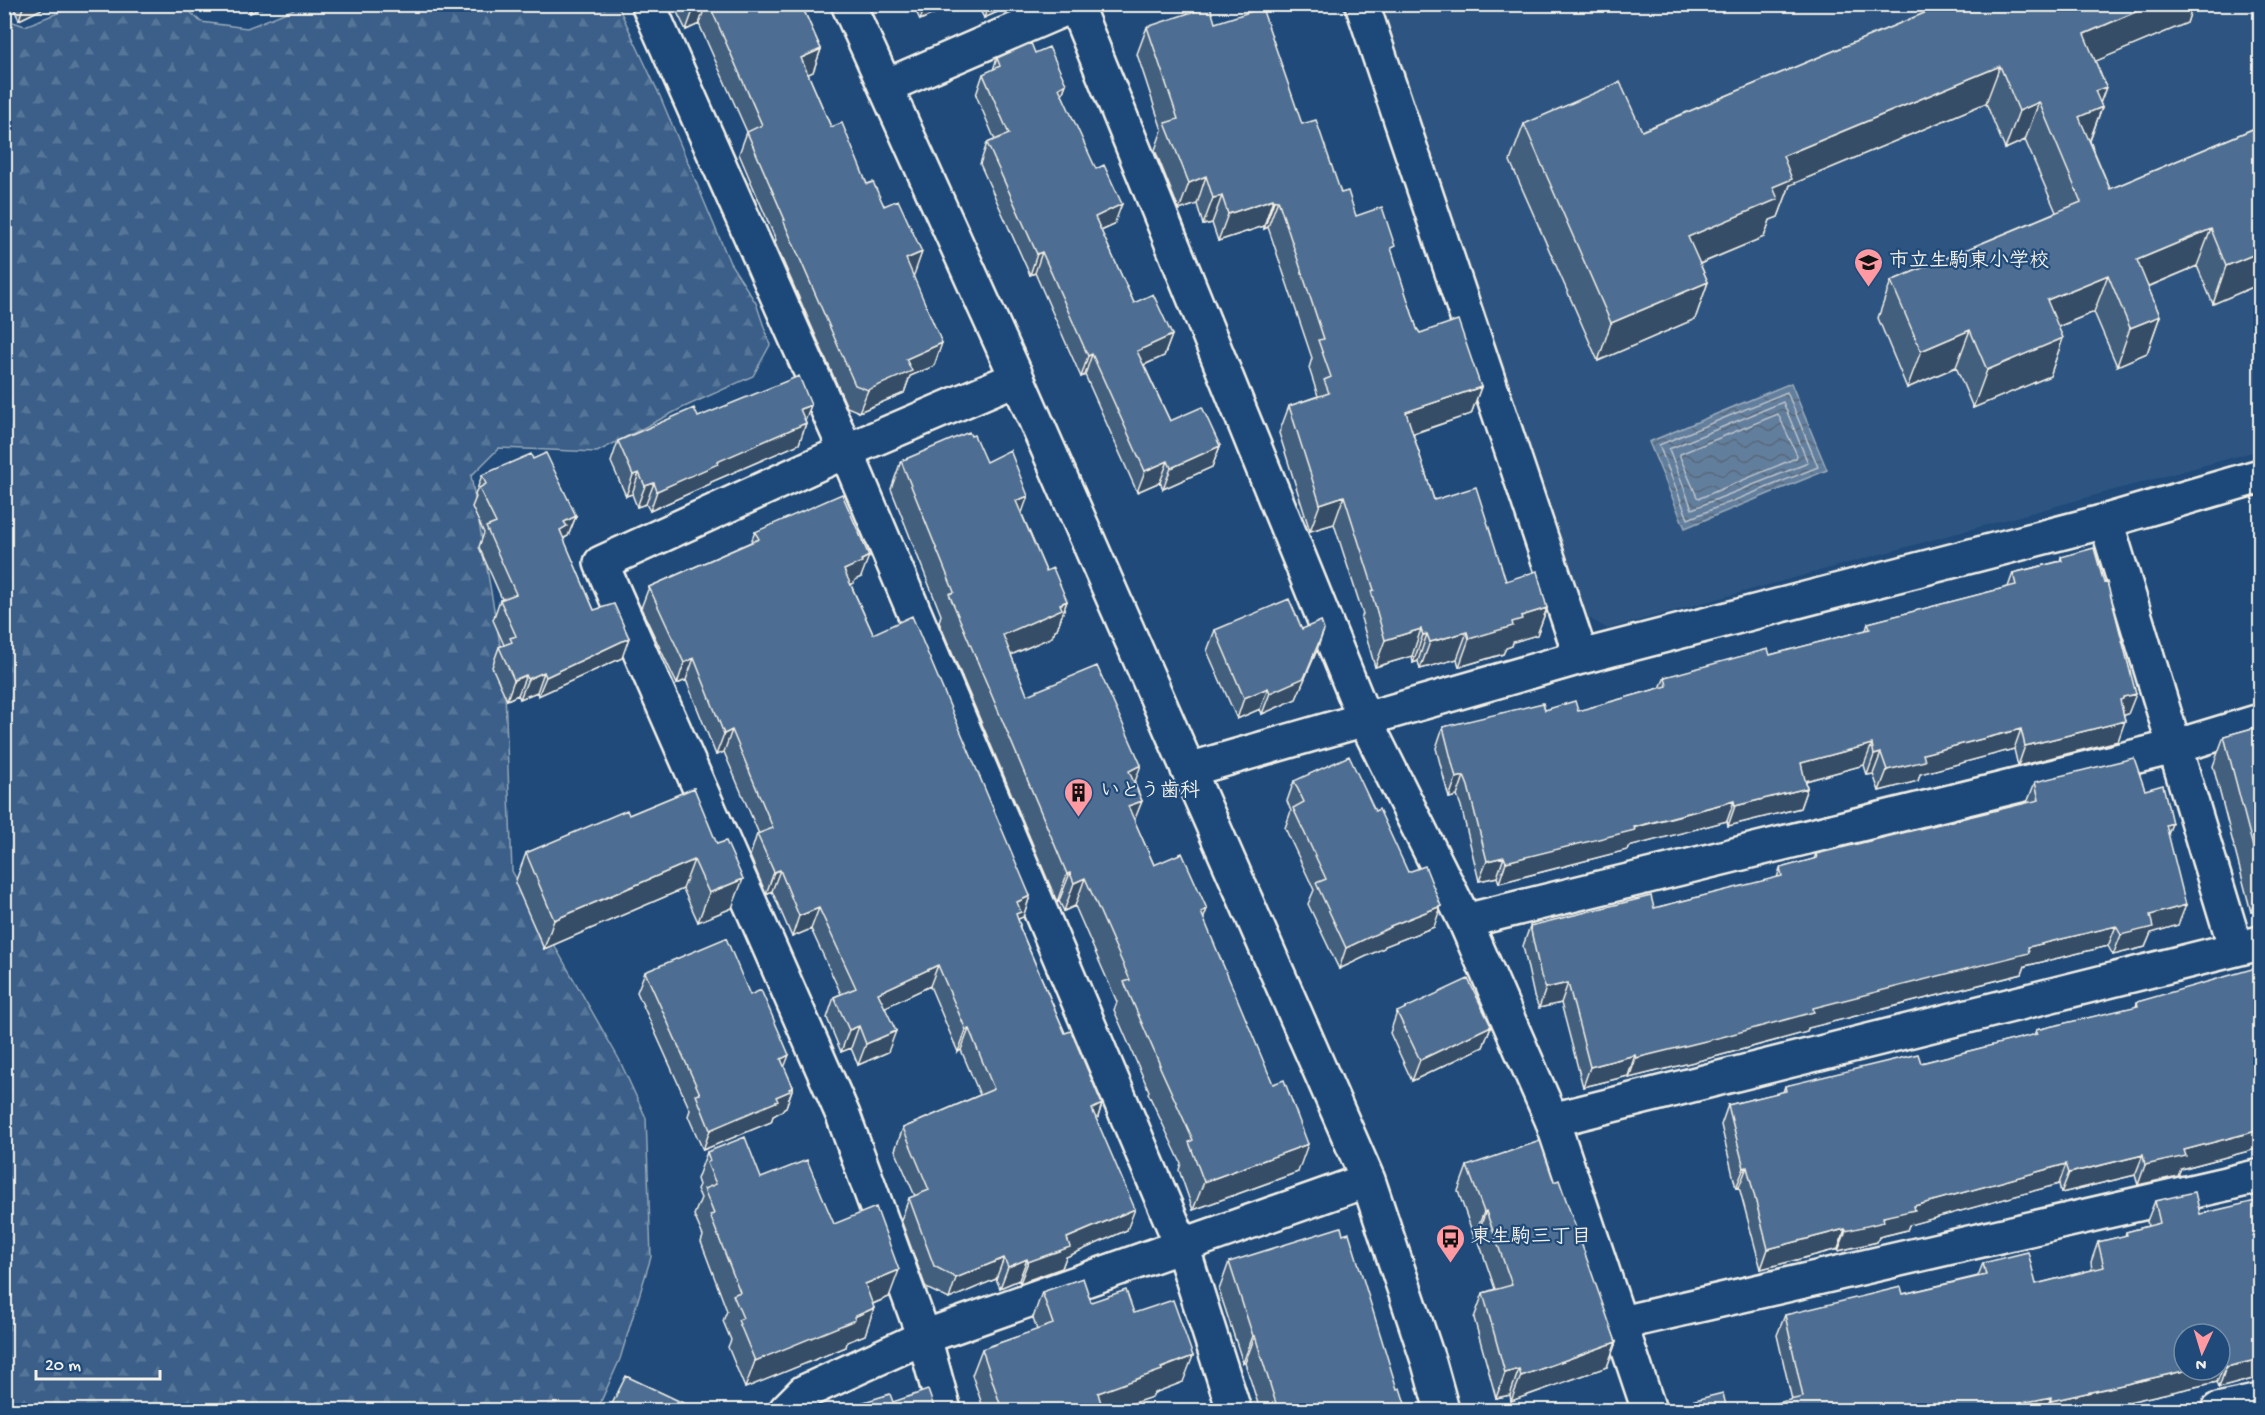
<svg xmlns="http://www.w3.org/2000/svg" width="2265" height="1415" viewBox="0 0 2265 1415" font-family="'Gochi Hand','Klee One',sans-serif">
<style>
.built{fill:#2d5581}
.forest{fill:url(#forest-firs);stroke:#97a8b8;stroke-width:1.5}
.water{fill:url(#water-waves);stroke:#9cacbb;stroke-width:1.5}
.lines{fill:none;stroke-linecap:round;stroke-linejoin:round}
.shore{stroke:#bac3ca;stroke-width:1.5}
.minor-casing{stroke:#f4f1e8;stroke-width:38}
.minor{stroke:#1f4a7a;stroke-width:33}
.wall{fill:#425f7e;stroke:#f4f1e8;stroke-width:1.5}
.shaded-wall{fill:#364d66;stroke:#f4f1e8;stroke-width:1.5}
.building{fill:#4d6e92;stroke:#f4f1e8;stroke-width:1.5}
.labels{text-anchor:middle;dominant-baseline:central;stroke-width:4.5;stroke-linejoin:round;paint-order:stroke}
.poi-label{font-size:20px;font-weight:bold;fill:#f4f1e8;stroke:#1f4a7a;text-anchor:start}
</style>
<defs>
<pattern id="forest-firs" width="22" height="20" patternUnits="userSpaceOnUse" patternTransform="scale(1.5)"><rect width="22" height="20" fill="#3a5f88"/><path d="M5 1l3.5 6h-7zM16 11l3.5 6h-7z" fill="#577699"/></pattern>
<pattern id="water-waves" width="16" height="10" patternUnits="userSpaceOnUse" patternTransform="scale(1.5)"><rect width="16" height="10" fill="#627e9d"/><path d="M0 5q4-4 8 0t8 0" fill="none" stroke="#58687a"/></pattern>
</defs>
<rect width="100%" height="100%" fill="#1f4a7a"/>
<filter id="ink" filterUnits="userSpaceOnUse"><feTurbulence type="fractalNoise" baseFrequency=".0167" numOctaves="2"/><feDisplacementMap in="SourceGraphic" scale="12" xChannelSelector="R" yChannelSelector="G"/><feConvolveMatrix kernelMatrix="1 2 1 2 8 2 1 2 1" color-interpolation-filters="sRGB"/></filter>
<g filter="url(#ink)">
<path class="built" d="M1381,5H2260V450L1608,629L1587,617L1419,124Z"/>
<path class="forest" d="M182,4L201,22L247,28L304,5L559,4L579,10L618,6L660,96L730,263L756,303L770,345L753,376L682,408L597,452L499,448L471,476L504,667L512,871L619,1059L646,1118L651,1257L620,1359L597,1410H5L4,19L25,26L78,5Z"/>
<path class="water" d="M1791,383L1827,470L1685,528L1649,442Z"/>
<g class="lines">
<path class="shore" d="M1787,392L1818,467L1688,519L1659,445Z
M1783,402L1808,463L1692,509L1669,449Z
M1778,414L1797,455L1796,458L1700,498L1697,497L1680,457V454Z"/>
<defs>
<path id="minor" d="M648,4L846,451L1182,1246L1234,1410
M848,4L1017,378L1368,1180L1429,1363L1442,1410
M1075,4L1365,720L1465,921L1552,1120L1649,1410
M1362,4L1581,657
M886,86L1076,4
M2106,521L2236,949
M1188,770L1581,657L2106,521L2260,476
M1465,921L2174,747L2260,721
M1552,1120L2260,943
M1621,1323L2260,1176
M786,1410L804,1392L924,1337L1368,1180
M944,1410L924,1337L843,1115L601,563L846,451L1017,378
M2218,1410L2260,1401"/>
</defs>
<use href="#minor" class="minor-casing"/>
<use href="#minor" class="minor"/>
</g>
<path class="wall" d="M12,4H52L19,20Z
M246,4H269L250,13Z
M673,4H801L821,49L813,72L808,74L831,127L867,184L922,252L913,275L934,366L910,376L904,393L859,412L847,407L775,243L776,240L739,154L747,132L699,24L686,30Z
M913,4H955L920,20Z
M977,4H1015L984,18Z
M1946,4H2193L2187,23L2095,61L2106,87L2100,103L2102,107L2090,141L2110,189L2260,126V284L2213,304L2197,266L2148,287L2160,316L2147,353L2117,366L2094,312L2058,327L2063,338L2050,376L1973,408L1956,367L1907,388L1878,318L1891,281L2056,212L2025,140L2005,149L1986,103L1790,185L1778,217L1770,220L1764,237L1700,264L1708,282L1695,319L1598,361L1510,161L1524,124L1642,131Z
M1215,23L1302,124L1341,193L1356,216L1392,253L1417,329L1420,333L1481,387L1471,414L1413,434L1434,500L1506,581L1547,608L1537,635L1513,642L1512,646L1506,648L1503,654L1459,667L1457,659L1420,669L1418,661L1413,663L1412,656L1375,667L1361,618L1363,614L1334,524L1310,531L1279,433L1289,406L1318,396L1309,368L1312,358L1268,227L1264,229V226L1218,241L1212,223L1203,225L1197,204L1179,210L1155,150L1162,130L1137,54L1147,27Z
M1035,53L1066,84L1062,95L1114,225L1101,231L1134,303L1172,335L1164,356L1144,365L1170,421L1220,446L1212,467L1163,489L1160,482L1137,492L1085,375L1081,377L1035,273L1030,275L980,164L987,143L995,140L976,95L983,74L993,70L997,58Z
M811,405L805,420L806,423L799,444L711,482L710,484L650,511L646,504L637,507L632,494L626,496L611,462L618,441L698,417Z
M533,459L576,516L568,536L563,539L594,610L622,658L538,696L537,692L520,699L518,695L507,700L492,667L499,647L504,645L493,620L500,600L502,599L479,547L484,533L472,507L476,497L475,495L482,475Z
M901,461L986,462L1022,514L1046,571L1067,601L1057,629L1055,630L1052,637L1011,655L1027,695L1135,784L1142,801L1134,820L1154,865L1207,909L1203,918L1298,1172L1193,1210L1179,1170L1181,1163L1148,1093L1149,1091L1114,1010L1117,1002L1075,906L1064,911L1059,901L1057,902L939,622L941,615L891,489Z
M755,532L861,577L855,580L854,583L851,585L873,634L1030,896L1023,917L1018,919L1020,925V928L1065,1033L1102,1104L1097,1120L1127,1230L1066,1257L1062,1268L1020,1283L1019,1280L1000,1288L996,1279L949,1299L926,1288L901,1220L909,1198L915,1196L895,1150L903,1128L980,1095L961,1050L958,1052L930,986L885,1007L888,1052L858,1065L851,1048L841,1052L827,1018L834,997L841,994L811,929L792,937L772,891L766,894L750,856L757,834H759L724,752L716,755L686,680L677,684L641,608L649,587L751,542Z
M2061,557L2128,714L2124,715L2118,741L2018,766L2014,749L1920,774L1918,781L1879,791L1873,774L1867,775L1864,765L1806,781L1807,788L1800,808L1728,826L1727,821L1628,847L1627,850L1499,883L1497,877L1479,881L1461,806L1457,796L1449,798L1436,748L1443,727L1545,710L1578,711L1660,688L1665,677L1770,655L1866,630L1868,623L2008,587L2013,573L2060,561Z
M1302,629L1317,650L1296,699L1262,714L1260,709L1237,719L1207,651L1215,630Z
M2260,726V910L2251,912L2213,766L2224,736Z
M1294,781L1375,811L1434,927L1385,946L1384,948L1339,969L1308,904L1314,890L1285,828L1291,811L1287,801Z
M2035,782L2145,790L2172,823L2168,834L2178,925L2151,933L2145,947L2113,955L2108,946L2025,966L2022,974L1808,1028L1807,1032L1714,1057L1629,1078L1628,1076L1583,1087L1561,1003L1539,1008L1534,996L1523,946L1530,926L1654,908L1777,878L1780,868L1814,859L1816,854L2027,803Z
M694,788L732,908L698,922L683,889L544,949L515,883L526,853L629,815Z
M645,972L750,995L793,1087L786,1107L784,1108L782,1111L773,1116L771,1122L703,1150L688,1116L690,1110L637,992Z
M2260,972V1148L2181,1169L2178,1176L2138,1185L2135,1175L2061,1193L2059,1184L1909,1225L1907,1230L1879,1237L1877,1242L1838,1251V1249L1761,1269L1739,1187L1736,1188L1721,1125L1728,1105L1783,1092L1785,1086L1921,1063L2034,1035L2036,1030L2136,1007L2137,1002Z
M1397,1012L1491,1026L1483,1047L1412,1081L1390,1033Z
M707,1152L761,1178L834,1224L889,1297L873,1304L865,1335L847,1342L846,1347L745,1388L728,1347L731,1340L723,1321L727,1311L701,1242L703,1236L694,1215L701,1198L697,1189L699,1185L697,1179Z
M1467,1166L1554,1182L1616,1342L1607,1367L1511,1401L1510,1395L1496,1398L1474,1318L1483,1293L1495,1289L1477,1236L1474,1237L1458,1191Z
M2155,1201L2200,1214L2260,1377L2219,1388L2217,1382L2092,1410H1745L1792,1400L1777,1335L1785,1315L1903,1294L1978,1276L1983,1263L2036,1284L2092,1270L2091,1262L2098,1242L2125,1236L2126,1232L2148,1226L2147,1221Z
M1229,1262L1397,1389L1407,1410H1260L1245,1363H1243L1219,1290Z
M1042,1292L1091,1302L1134,1313L1183,1382L1154,1393L1152,1397L1113,1410H984L972,1375L982,1349L1037,1330L1033,1318Z"/>
<path class="shaded-wall" d="M24,4H52L19,20Z
M212,4H222L211,9Z
M253,4H269L250,13Z
M701,4H706L699,24L686,30L694,8Z
M926,4H955L920,20Z
M989,4H1015L984,18Z
M2154,4H2193L2187,23L2070,72L2084,34Z
M821,49L813,72L793,81L801,58Z
M2000,66L1986,103L1790,185L1778,217L1770,220L1764,237L1675,274L1688,237L1783,156Z
M1066,84L1058,105L1059,88Z
M2106,87L2098,109L2102,107L2088,145L2079,117L2095,91Z
M2039,102L2025,140L2005,149L2019,111Z
M1206,176L1197,204L1179,210L1189,183Z
M1222,196L1212,223L1203,225L1213,198Z
M1273,199L1264,226L1218,241L1228,214Z
M1278,200L1268,227L1264,229L1274,201Z
M1122,204L1114,225L1087,237L1095,217Z
M2211,229L2197,266L2123,297L2137,260Z
M922,252L914,275L898,281L906,259Z
M1042,252L1035,273L1030,275L1037,254Z
M2260,252V284L2213,304L2226,266Z
M2108,275L2094,312L2033,337L2047,300Z
M1708,282L1695,319L1598,361L1611,323Z
M2160,316L2147,353L2117,366L2130,328Z
M1970,330L1956,367L1907,388L1921,351Z
M1172,335L1164,356L1130,371L1137,351Z
M2063,338L2050,376L1973,408L1987,370Z
M942,343L934,366L910,376L904,393L859,412L868,390L906,359Z
M1092,354L1085,375L1081,377L1088,356Z
M1481,387L1471,414L1396,439L1406,412Z
M811,405L804,424L806,423L799,444L711,482L710,484L650,511L657,491L717,462L800,409Z
M1220,446L1212,467L1163,489L1171,468Z
M1168,461L1160,482L1137,492L1145,471Z
M639,473L632,494L626,496L633,475Z
M654,483L646,504L637,507L645,486Z
M1028,496L1018,524L1016,501Z
M1344,496L1334,524L1310,531L1320,504Z
M576,516L568,536L562,539L560,530L564,522Z
M869,556L861,577L855,580L854,583L836,591L844,570Z
M1067,601L1057,629L1055,630L1052,637L992,663L1003,635Z
M1547,608L1537,635L1513,642L1512,646L1506,648L1503,654L1459,667L1469,639L1512,622L1521,616Z
M1421,629L1412,656L1375,667L1385,640Z
M1324,630L1317,650L1296,699L1262,714L1270,693Z
M1467,632L1457,659L1420,669L1430,642Z
M1427,634L1418,661L1413,663L1423,635Z
M629,638L622,658L538,696L546,677Z
M694,658L686,680L677,684L684,663Z
M544,672L537,692L520,699L528,679Z
M526,675L518,695L507,700L514,680Z
M1268,688L1260,709L1237,719L1244,698Z
M2136,694L2128,714L2117,717L2120,700L2123,697Z
M2125,721L2118,741L2018,766L2025,746Z
M2021,729L2014,749L1920,774L1918,781L1879,791L1887,770L1923,754Z
M732,730L724,752L716,755L724,734Z
M1872,744L1864,765L1794,784L1801,763Z
M1881,753L1873,774L1867,775L1874,755Z
M1141,765L1131,793L1129,771Z
M1464,776L1457,796L1449,798L1456,778Z
M1807,788L1800,808L1728,826L1735,806Z
M1142,801L1131,829L1128,806Z
M1734,801L1727,821L1628,847L1627,850L1499,883L1506,862Z
M2172,823L2165,843L2166,825Z
M1504,857L1497,877L1479,881L1487,861Z
M694,860L683,889L544,949L554,920Z
M780,870L772,891L766,894L774,872Z
M1070,873L1059,901L1057,902L1067,874Z
M1085,878L1075,906L1064,911L1074,883Z
M743,879L732,908L698,922L709,893Z
M2260,887V910L2251,912Z
M1030,896L1023,917L1018,919L1013,933L1017,902Z
M2186,905L2178,925L2151,933L2145,947L2113,955L2121,935L2150,915Z
M1441,906L1434,927L1385,946L1384,948L1339,969L1346,948L1390,926Z
M819,908L811,929L792,937L799,916Z
M1207,909L1197,937L1201,912Z
M2116,926L2108,946L2025,966L2022,974L1808,1028L1807,1032L1714,1057L1629,1078L1636,1058L2028,947Z
M938,965L930,986L871,1014L878,993Z
M1568,983L1561,1003L1539,1008L1546,988Z
M859,1026L851,1048L841,1052L849,1030Z
M1491,1026L1483,1047L1412,1081L1420,1060Z
M969,1029L961,1050L958,1052L966,1030Z
M896,1031L888,1052L858,1065L866,1044Z
M789,1055L781,1076V1059Z
M1635,1055L1628,1076L1583,1087L1590,1067Z
M793,1087L786,1107L784,1108L782,1111L773,1116L771,1122L703,1150L710,1130L776,1097Z
M1102,1104L1095,1126L1092,1109Z
M2260,1130V1148L2181,1169L2178,1176L2138,1185L2145,1165L2184,1150Z
M1308,1144L1298,1172L1193,1210L1204,1182Z
M2143,1155L2135,1175L2061,1193L2069,1173Z
M2066,1164L2059,1184L1909,1225L1907,1230L1879,1237L1877,1242L1838,1251L1846,1231L1914,1206Z
M1747,1167L1739,1187L1736,1188L1744,1168Z
M1135,1209L1127,1230L1066,1257L1062,1268L1020,1283L1028,1262L1067,1238Z
M1486,1211L1477,1236L1474,1237L1484,1212Z
M1845,1229L1838,1249L1761,1269L1768,1249Z
M1004,1258L996,1279L949,1299L956,1278Z
M1027,1259L1019,1280L1000,1288L1008,1267Z
M899,1270L889,1297L855,1311L865,1284Z
M874,1308L865,1335L847,1342L846,1347L745,1388L755,1361Z
M1253,1336H1255L1245,1363H1243Z
M1616,1342L1607,1367L1511,1401L1521,1376Z
M1193,1356L1183,1382L1154,1393L1152,1397L1113,1410H1092L1098,1393Z
M2260,1359V1377L2219,1388L2226,1367Z
M2225,1362L2217,1382L2092,1410H2048L2051,1401L2188,1370H2220V1363Z
M1519,1369L1510,1395L1496,1398L1505,1373Z
M2051,1397L2046,1410H1989L2011,1405Z"/>
<path class="building" d="M692,4H701L694,8Z
M709,4H801L821,49L801,58L831,127L842,123L867,184L873,182L884,206L898,200L922,252L906,259L942,343L906,359L912,371L868,390L855,385L783,220H785L747,132L762,125Z
M1946,4H2154L2084,34L2106,87L2095,91L2102,107L2079,117L2110,189L2260,126V252L2226,266L2211,229L2137,260L2160,316L2130,328L2108,275L2047,300L2063,338L1987,370L1970,330L1921,351L1891,281L2081,202L2039,102L2019,111L2000,66L1783,156L1792,179L1773,187L1778,199L1688,237L1708,282L1611,323L1524,124L1620,82L1642,131Z
M1210,6L1215,23L1262,8L1302,124L1316,120L1341,193L1348,191L1356,216L1382,207L1395,246L1391,248L1417,329L1420,333L1458,320L1481,387L1406,412L1434,500L1476,487L1506,581L1537,571L1547,608L1521,616L1522,619L1512,622L1513,626L1469,639L1467,632L1430,642L1427,634L1423,635L1421,629L1385,640L1371,591L1374,590L1344,496L1320,504L1289,406L1329,393L1324,380L1331,377L1318,340L1324,339L1278,200L1274,201L1273,199L1228,214L1222,196L1213,198L1206,176L1189,183L1165,123L1178,119L1147,27Z
M1031,43L1035,53L1049,47L1066,84L1059,88L1096,169L1104,165L1122,204L1095,217L1134,303L1153,294L1172,335L1137,351L1170,421L1202,407L1220,446L1171,468L1168,461L1145,471L1092,354L1088,356L1042,252L1037,254L987,143L1009,134L983,74L1000,66L997,58Z
M799,376L811,405L800,409L806,423L717,462L718,464L657,491L654,483L645,486L639,473L633,475L618,441L694,408L698,417Z
M969,432L971,436L974,435L986,462L1010,450L1028,496L1016,501L1046,571L1053,568L1067,601L1060,604L1062,609L1003,635L1027,695L1097,666L1141,765L1129,771L1142,801L1128,806L1154,865L1182,853L1207,909L1201,912L1273,1084L1284,1080L1308,1144L1204,1182L1189,1142L1193,1140L1159,1065H1160L1124,982L1130,980L1085,878L1074,883L1070,873L1067,874L949,594L954,592L901,461Z
M546,453L576,516L564,522L567,526L560,530L594,610L614,604L629,638L546,677L544,672L528,679L526,675L514,680L499,647L512,642L510,638L516,636L500,600L516,594L486,527L496,523L479,488L486,484L482,475L531,454L533,459Z
M842,494L869,556L861,560L862,562L844,570L873,634L912,616L1030,896L1017,902L1021,912L1016,914L1020,925L1019,926L1065,1033L1071,1031L1102,1104L1092,1109L1135,1209L1067,1238L1070,1247L1028,1262L1027,1259L1008,1267L1004,1258L956,1278L934,1266L909,1198L929,1190L903,1128L994,1089L969,1029L966,1030L938,965L878,993L896,1031L866,1044L859,1026L849,1030L834,997L856,988L819,908L799,916L780,870L774,872L757,834L773,828L732,730L724,734L694,658L684,663L649,587L759,539L755,532Z
M2094,548L2104,583L2107,582L2136,694L2123,697V699L2120,700L2125,721L2025,746L2021,729L1923,754L1925,761L1887,770L1881,753L1874,755L1872,744L1801,763L1807,788L1735,806L1734,801L1634,827L1635,830L1506,862L1504,857L1487,861L1468,786L1464,776L1456,778L1443,727L1543,703L1545,710L1575,701L1578,711L1667,686L1665,677L1768,649L1770,655L1870,629L1868,623L2016,585L2013,573L2062,561L2061,557Z
M1289,599L1302,629L1321,621L1324,630L1304,678L1270,693L1268,688L1244,698L1215,630Z
M2260,726V874L2224,736Z
M1349,756L1375,811L1379,809L1408,872L1425,866L1441,906L1390,926L1391,927L1346,948L1316,883L1326,879L1293,808L1304,802L1294,781Z
M2134,758L2145,790L2163,785L2172,823L2166,825L2186,905L2150,915L2153,927L2121,935L2116,926L2028,947L2029,953L1813,1008L1814,1012L1722,1037L1636,1058L1635,1055L1590,1067L1568,983L1546,988L1541,976L1530,926L1651,896L1654,908L1782,876L1780,868L1817,858L1816,854L2039,800L2035,782Z
M694,788L717,844L726,841L743,879L709,893L694,860L554,920L526,853L627,810L629,815Z
M726,938L750,995L761,990L789,1055L781,1059L793,1087L789,1089L790,1091L776,1097L778,1101L710,1130L696,1095L700,1094L645,972Z
M2259,967L2260,972V1130L2184,1150L2186,1156L2145,1165L2143,1155L2069,1173L2066,1164L1914,1206L1915,1210L1883,1217L1884,1222L1846,1231L1845,1229L1768,1249L1747,1167L1744,1168L1728,1105L1786,1091L1785,1086L1918,1054L1921,1063L2037,1034L2036,1030L2138,1006L2137,1002Z
M1468,979L1491,1026L1420,1060L1397,1012Z
M745,1137L761,1178L807,1160L834,1224L876,1207L899,1270L865,1284L874,1308L854,1317L855,1320L755,1361L738,1320L743,1318L733,1295L740,1292L710,1215L714,1214L704,1189L716,1184L707,1163L710,1161L707,1152Z
M1540,1141L1554,1182L1559,1180L1616,1342L1521,1376L1519,1369L1505,1373L1483,1293L1512,1285L1486,1211L1484,1212L1467,1166Z
M2195,1192L2200,1214L2260,1200V1359L2226,1367L2225,1362L2220,1363V1334H2184V1370H2188L2051,1401V1397L1989,1410H1745L1803,1397L1785,1315L1901,1287L1903,1294L1986,1275L1983,1263L2028,1252L2036,1284L2104,1267L2098,1242L2127,1235L2126,1232L2160,1223L2155,1201Z
M1341,1227L1343,1235L1349,1233L1397,1389L1400,1388L1407,1410H1278L1255,1336H1253L1229,1262Z
M1083,1278L1091,1302L1126,1290L1134,1313L1173,1300L1193,1356L1161,1368L1162,1370L1098,1393L1103,1410H1002L982,1349L1053,1324L1042,1292Z
M626,1376L698,1410H609Z
M928,1390L935,1410H838L890,1394L893,1402Z
M1723,1393L1727,1410H1656Z
M1636,1406L1637,1410H1618Z"/>
</g>
<defs>
<symbol id="school-pin" viewBox="-11 -11 22 30"><path d="M0 17L-7.5 6A9.5 9.5 0 1 1 7.5 6Z" fill="#ff9aa2" stroke="#1f4a7a"/><path d="M0-5L7-2L0 1L-7-2ZM-4 1L0 2.5L4 1V4Q0 6-4 4Z" fill="#111"/></symbol>
<symbol id="building-pin" viewBox="-11 -11 22 30"><path d="M0 17L-7.5 6A9.5 9.5 0 1 1 7.5 6Z" fill="#ff9aa2" stroke="#1f4a7a"/><path d="M-4-6H4V6H1V3H-1V6H-4ZM-2.5-4.3h1.7v1.8h-1.7ZM.8-4.3h1.7v1.8H.8ZM-2.5-1h1.7V.8h-1.7ZM.8-1h1.7V.8H.8Z" fill="#111"/></symbol>
<symbol id="bus-pin" viewBox="-11 -11 22 30"><path d="M0 17L-7.5 6A9.5 9.5 0 1 1 7.5 6Z" fill="#ff9aa2" stroke="#1f4a7a"/><path d="M-5-6H5V4H4V6H2V4H-2V6H-4V4H-5ZM-3.5-4V0h7V-4ZM-3.5 1.2v1.5H-2V1.2ZM2 1.2v1.5H3.5V1.2Z" fill="#111"/></symbol>
</defs>
<g fill-rule="evenodd">
<use href="#school-pin" x="1852" y="246" width="33" height="45"/>
<use href="#building-pin" x="1062" y="776" width="33" height="45"/>
<use href="#bus-pin" x="1434" y="1222" width="33" height="45"/>
</g>
<g class="labels">
<g class="poi-label">
<text x="1889" y="262">市立生駒東小学校</text>
<text x="1100" y="792">いとう歯科</text>
<text x="1471" y="1238">東生駒三丁目</text>
</g>
</g>
<rect width="2265" height="1415" fill="none" stroke="#1f4a7a" stroke-width="24"/>
<rect x="12" y="12" width="2241" height="1391" fill="none" stroke="#f4f1e8" stroke-width="2" filter="url(#ink)"/>
<g transform="translate(2202 1352) rotate(184)"><circle r="28" fill="#1f4a7a" stroke="#748da6" stroke-width="1.5"/>
<path d="M0-4.5L10 22L0 15L-10 22Z" fill="#ff9aa2"/>
<text y="-9" font-size="16" font-weight="bold" text-anchor="middle" fill="#f4f1e8">N</text>
</g>
<path d="M36 1370v9h124v-9" fill="none" stroke="#f4f1e8" stroke-width="3"/>
<text x="45" y="1370" font-size="18" fill="#f4f1e8" stroke="#1f4a7a" stroke-width="4.5" paint-order="stroke">20 m</text>
</svg>
